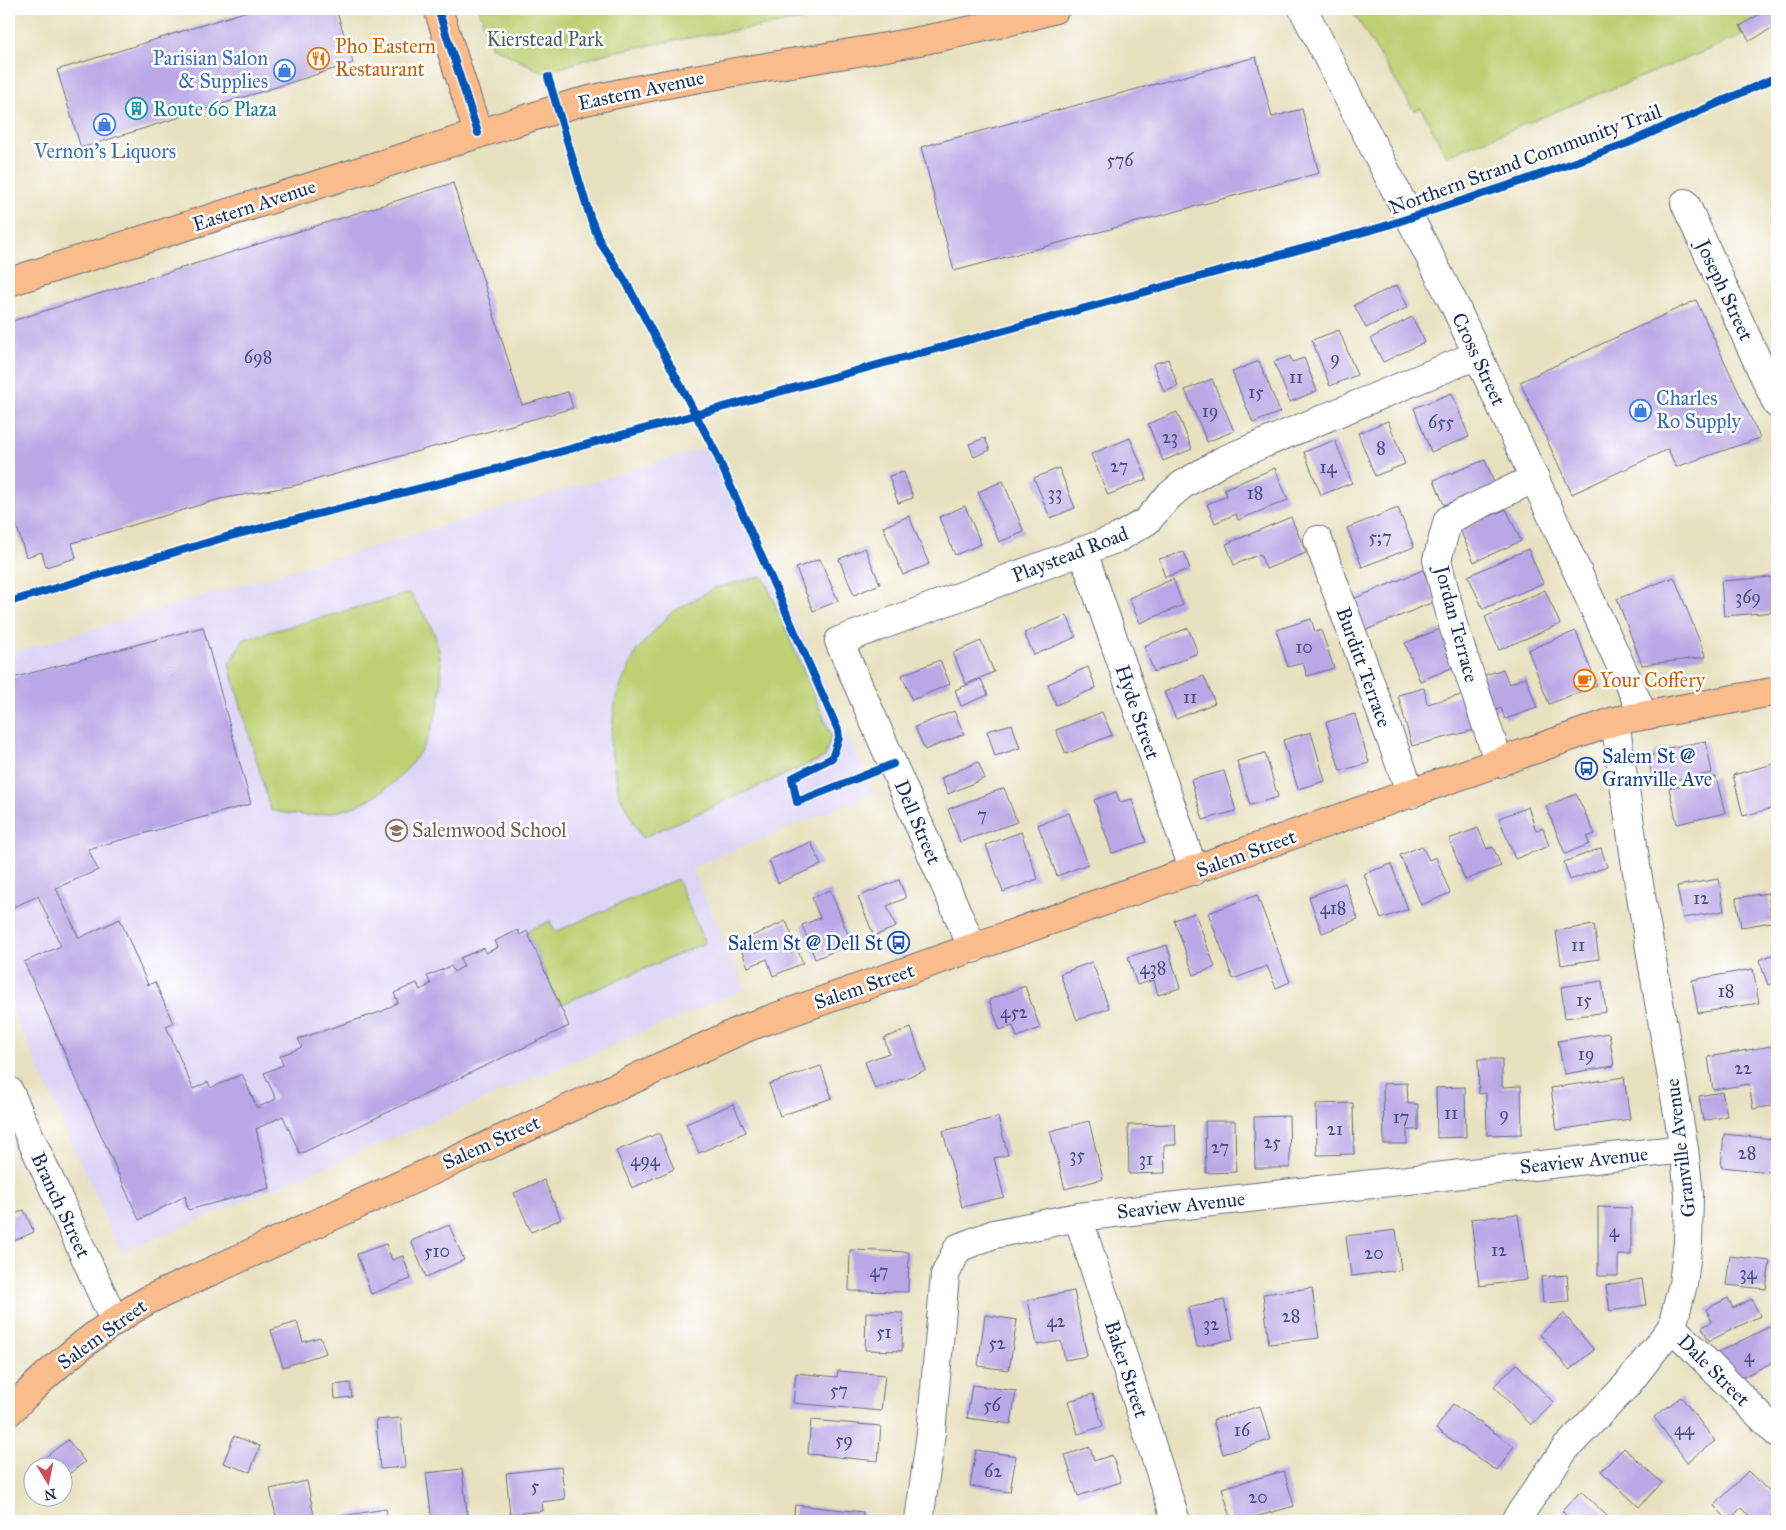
<svg xmlns="http://www.w3.org/2000/svg" width="1786" height="1530" viewBox="0 0 1786 1530" font-family="'IM FELL Great Primer',serif">
<style>
.built{fill:#ddd5f6}
.green{fill:#bdd073;stroke:#6c8068}
.building{fill:#baa8e6}
.lines{fill:none;stroke-linecap:round;stroke-linejoin:round}
.minor-casing{stroke:#636d80;stroke-width:30}
.major-casing{stroke:#636d80;stroke-width:30}
.minor{stroke:#fff;stroke-width:28}
.major{stroke:#fabc8b;stroke-width:28}
.cycleway-casing{stroke:#fff;stroke-width:11}
.cycleway{stroke:#0057b8;stroke-width:8}
.labels{text-anchor:middle;dominant-baseline:central;stroke-width:5;stroke-linejoin:round;paint-order:stroke}
.number-label{font-size:18px;fill:#434d80}
.park-label{font-size:20px;fill:#4c5f64;stroke:#fff}
.food-label{font-size:20px;fill:#c56008;stroke:#fff;text-anchor:start}
.shop-label{font-size:20px;fill:#366cbe;stroke:#fff;text-anchor:end}
.street-label{font-size:20px;fill:#1b2f5e;stroke:#fff}
.culture-label{font-size:20px;fill:#0d838f;stroke:#fff;text-anchor:start}
.transit-label{font-size:20px;fill:#164399;stroke:#fff;text-anchor:start}
.education-label{font-size:20px;fill:#785e54;stroke:#fff;text-anchor:start}
</style>
<rect width="100%" height="100%" fill="#fff"/>
<filter id="ink" filterUnits="userSpaceOnUse"><feTurbulence type="fractalNoise" baseFrequency=".02" numOctaves="2"/><feDisplacementMap in="SourceGraphic" scale="10" xChannelSelector="R" yChannelSelector="G"/><feConvolveMatrix kernelMatrix="1 2 1 2 8 2 1 2 1" color-interpolation-filters="sRGB"/></filter>
<filter id="wash" filterUnits="userSpaceOnUse"><feTurbulence type="fractalNoise" baseFrequency=".0096" numOctaves="4" result="noise"/><feDisplacementMap in="SourceGraphic" scale="20" xChannelSelector="R" yChannelSelector="G"/><feGaussianBlur stdDeviation="1.12" result="paint"/><feColorMatrix in="noise" values="0 0 0 0 0 0 0 0 0 0 0 0 0 0 0 0 0 1.4 0 .05"/><feComposite in="paint" operator="in"/></filter>
<g filter="url(#wash)">
<rect width="100%" height="100%" fill="#e8e1bf"/>
<path class="built" d="M716,445L874,793L692,867L745,989L121,1253L9,1003V654Z"/>
<path class="green" d="M479,9H872L694,37L611,52L544,73L491,46Z
M1351,9H1777V22L1446,156L1421,108L1414,111Z
M763,576L831,735L825,757L642,838L619,794L610,745L616,696L637,650L671,613L714,588Z
M410,593C418,607 432,624 436,639C460,723 401,811 312,815C299,816 284,812 271,811L229,664L244,639Z
M677,879L705,943L560,1005L527,931L550,921L555,932Z"/>
<g id="blocks">
<path class="building" d="M254,9H336L353,63L81,148L57,70Z
M1768,9L1777,25L1750,41L1740,26Z
M1256,57L1272,117L1302,109L1319,173L954,271L921,147Z
M453,183L522,405L568,392L573,408L293,486L220,499L72,543L76,558L46,567L42,552L26,557L9,501V322Z
M1397,285L1408,307L1366,328L1354,305Z
M1696,300L1760,438L1676,467L1668,449L1572,494L1520,382Z
M1412,317L1425,342L1383,362L1371,338Z
M1339,330L1357,375L1330,386L1312,340Z
M1290,356L1292,362L1304,358L1317,391L1290,402L1274,362Z
M1168,359L1178,386L1164,392L1153,364Z
M1259,361L1280,412L1253,423L1232,372Z
M1212,379L1234,431L1207,442L1185,390Z
M1452,393L1469,437L1431,452L1414,408Z
M1177,412L1192,449L1163,461L1148,424Z
M1388,421L1405,464L1375,476L1358,433Z
M985,438L990,450L974,457L969,444Z
M1130,438L1147,479L1108,495L1091,454Z
M1335,440L1352,483L1321,495L1304,452Z
M1485,460L1495,485L1444,505L1434,480Z
M1059,468L1075,508L1050,518L1034,478Z
M1275,468L1288,500L1238,520L1236,514L1215,523L1207,504L1227,496L1224,489Z
M904,472L913,498L898,503L889,476Z
M1003,481L1024,532L999,542L978,492Z
M965,506L981,544L955,555L939,517Z
M1398,508L1414,547L1362,567L1347,528Z
M1506,509L1521,541L1474,562L1460,530Z
M909,516L929,564L903,575L883,527Z
M1291,517L1306,553L1266,569L1260,554L1234,565L1226,544Z
M865,548L880,584L854,595L839,559Z
M1528,549L1543,583L1483,609L1468,576Z
M1184,552L1190,569L1165,577L1159,559Z
M820,559L838,601L813,611L796,568Z
M1423,570L1436,601L1366,630L1353,599Z
M1674,577L1706,657L1642,665L1617,599Z
M1771,577L1774,612L1724,616L1721,581Z
M1173,579L1183,605L1140,623L1129,598Z
M1545,590L1560,624L1499,650L1485,617Z
M1067,615L1076,637L1034,655L1024,633Z
M1311,619L1315,632L1321,630L1334,668L1307,676L1303,663L1288,667L1276,630Z
M203,627L251,804L88,849L98,870L56,888L79,938L120,919L148,985L155,982L173,1023L166,1026L193,1089L208,1082L211,1088L242,1074L257,1108L276,1099L264,1073L283,1065L280,1056L302,1047L298,1039L383,1011L398,1002L394,993L417,983L420,990L431,984L427,976L451,966L454,972L464,966L460,958L484,948L486,953L498,947L495,941L518,930L520,935L527,931L569,1026L300,1154L283,1116L256,1129L270,1188L188,1210L185,1196L139,1220L24,962L61,946L38,896L9,909V679Z
M1188,628L1198,653L1154,672L1144,646Z
M1440,629L1456,666L1420,681L1405,643Z
M1576,631L1597,685L1549,704L1528,650Z
M981,641L994,672L966,684L953,653Z
M940,660L950,684L912,700L902,675Z
M1088,667L1096,688L1056,705L1048,684Z
M1503,669L1509,684L1526,677L1537,708L1505,719L1501,708L1490,713L1477,678Z
M1204,676L1215,703L1176,719L1164,692Z
M981,679L988,695L961,706L955,690Z
M1424,688L1427,704L1465,694L1475,730L1412,746L1398,695Z
M954,711L964,734L925,750L915,727Z
M1102,712L1112,735L1066,754L1056,730Z
M1355,714L1369,763L1340,771L1326,722Z
M1012,724L1020,748L995,756L987,731Z
M1311,732L1325,781L1298,789L1283,740Z
M1706,741L1712,773L1653,784L1649,760L1657,750Z
M1265,753L1278,797L1250,805L1237,761Z
M978,762L985,778L948,794L941,778Z
M1777,763V807L1743,816L1733,775Z
M1224,771L1236,811L1203,820L1191,780Z
M1716,777L1725,813L1677,824L1669,788Z
M1004,788L1017,822L960,842L948,809Z
M1116,792L1120,802L1132,799L1146,842L1112,853L1094,800Z
M1576,794L1595,834L1587,837L1589,844L1565,854L1546,806Z
M1528,807L1536,830L1543,828L1549,846L1515,859L1499,818Z
M1069,813L1088,864L1057,876L1038,825Z
M1478,828L1487,849L1493,847L1501,866L1465,880L1449,839Z
M1021,832L1038,879L1003,892L986,845Z
M811,842L821,865L778,883L769,860Z
M1422,846L1429,860L1436,857L1450,893L1421,905L1400,855Z
M1601,848L1607,867L1570,880L1564,862Z
M1391,864L1408,909L1381,919L1364,874Z
M1719,879L1724,911L1683,918L1677,886Z
M899,880L906,898L887,906L896,927L874,936L858,897Z
M1345,883L1358,919L1322,933L1309,897Z
M830,890L852,944L815,959L802,925L820,918L812,898Z
M1768,893L1772,922L1741,927L1736,898Z
M1257,895L1290,982L1276,988L1267,966L1233,979L1208,913Z
M1195,913L1215,967L1194,975L1174,920Z
M786,921L803,963L773,976L767,959L748,967L738,942Z
M1594,925L1599,959L1561,965L1556,931Z
M1167,945L1180,988L1158,995L1154,980L1137,985L1128,957Z
M1777,953V982L1768,985L1759,960Z
M1092,962L1109,1008L1077,1020L1060,974Z
M1753,969L1759,1003L1698,1013L1692,980Z
M1602,981L1606,1012L1565,1018L1561,987Z
M1025,986L1040,1028L1017,1037L1013,1026L1000,1030L989,1000Z
M911,1028L926,1070L875,1089L865,1062L889,1053L884,1038Z
M1609,1033L1614,1066L1564,1074L1558,1041Z
M1777,1045V1079H1774L1777,1105L1753,1109L1749,1084L1713,1090L1708,1057Z
M1478,1059H1502V1087L1521,1086L1522,1134L1487,1135L1486,1093L1479,1094Z
M821,1066L832,1098L780,1116L769,1084Z
M1624,1077L1630,1119L1557,1130L1551,1088Z
M1407,1083L1408,1104H1418V1130H1407V1144H1384L1383,1084Z
M1465,1087L1466,1137L1437,1138L1436,1088Z
M1722,1092L1727,1116L1703,1121L1699,1096Z
M1353,1103L1354,1154L1317,1155L1316,1104Z
M733,1104L746,1132L699,1153L686,1124Z
M1289,1116L1290,1168H1255L1254,1117Z
M998,1117L1008,1155L994,1158L1004,1197L962,1207L943,1131Z
M1089,1121L1103,1179L1065,1189L1050,1131Z
M1205,1121H1235L1236,1172L1206,1173Z
M1175,1124L1176,1145H1164L1165,1173L1129,1174L1128,1125Z
M659,1133L674,1169L632,1188L616,1151Z
M1724,1134L1773,1139L1770,1172L1721,1167Z
M544,1180L561,1219L531,1232L514,1193Z
M1598,1207L1631,1208V1255H1618V1276H1598Z
M24,1210L34,1232L9,1243V1217Z
M1518,1214L1527,1280L1479,1286L1471,1219Z
M449,1225L464,1260L426,1277L411,1241Z
M1396,1230L1401,1270L1351,1276L1346,1236Z
M386,1244L392,1260L403,1256L411,1279L371,1294L357,1254Z
M850,1250L909,1252L908,1292L849,1291Z
M1730,1256L1770,1261L1766,1289L1726,1285Z
M1567,1275L1569,1301L1543,1303L1541,1277Z
M1642,1279L1646,1305L1610,1311L1606,1285Z
M1312,1288L1319,1338L1269,1344L1263,1294Z
M1074,1291L1087,1356L1065,1360L1061,1341L1037,1345L1028,1300Z
M1728,1298L1733,1308L1752,1299L1760,1316L1709,1341L1702,1327L1712,1322L1706,1309Z
M1224,1300L1233,1339L1197,1347L1188,1308Z
M866,1312L903,1313L902,1351L865,1350Z
M1564,1314L1594,1350L1569,1370L1540,1334Z
M985,1315L1017,1320L1009,1370L978,1366Z
M297,1322L303,1342L320,1337L326,1353L283,1367L271,1330Z
M1773,1325L1777,1333V1360L1733,1382L1718,1352Z
M1517,1364L1554,1403L1531,1425L1494,1386Z
M838,1371L885,1375L881,1411L793,1403L796,1373L837,1377Z
M350,1383L352,1397L335,1399L334,1385Z
M972,1385L1016,1391L1011,1424L967,1418Z
M1093,1394L1103,1426L1078,1434L1068,1401Z
M1681,1397L1715,1441L1687,1462L1654,1417Z
M1453,1404L1514,1446L1497,1471L1436,1429Z
M1260,1406L1270,1440L1223,1454L1213,1420Z
M401,1418L405,1467L380,1469L376,1420Z
M811,1420L881,1426L878,1461L808,1454Z
M234,1436L260,1446L250,1472L223,1463Z
M68,1440L85,1462L63,1478L69,1486L62,1491V1468H32V1484L24,1473Z
M1090,1447L1094,1461L1112,1455L1121,1482L1078,1496L1065,1455Z
M1624,1448L1662,1483L1639,1507L1601,1471Z
M976,1450L1016,1456L1010,1492L970,1486Z
M561,1467L565,1499L542,1502L543,1511L510,1514L506,1473Z
M462,1469L468,1521H432L426,1473Z
M1284,1471L1294,1506L1241,1521H1232L1222,1488Z
M1748,1471L1777,1499V1509L1765,1521H1754L1741,1508L1729,1521L1714,1506Z
M307,1481L315,1521H277L270,1489Z
M1581,1491L1607,1516L1602,1521H1572L1562,1511Z
M795,1505L863,1512L862,1521H793Z
M386,1509L388,1521H342V1516Z"/>
</g>
</g>
<g filter="url(#ink)">
<use href="#blocks" fill-opacity="0" stroke="#636d80" stroke-width="1"/>
<g class="lines">
<defs>
<path id="minor" d="M1303,9L1454,304L1643,714
M1685,203L1777,404
M1318,540L1411,794
M1083,552L1194,871
M1499,763L1453,625L1437,560L1448,520L1535,478
M973,949L839,641L1118,538L1147,521L1169,496L1182,485L1224,460L1477,355
M9,1091L114,1320
M1078,1217L1176,1521
M1672,1327L1777,1433
M919,1521L931,1433L945,1275L958,1248L994,1234L1078,1217L1684,1149
M1515,1521L1565,1449L1626,1386L1672,1327L1683,1284L1688,1243L1689,1194L1684,1149L1636,866L1615,721"/>
<path id="major" d="M438,9L478,133
M9,282L573,104C732,65 898,55 1055,9
M9,1412C50,1369 97,1330 148,1300L748,1027L1615,721L1777,691"/>
</defs>
<use href="#minor" class="minor-casing"/>
<use href="#major" class="major-casing"/>
<use href="#minor" class="minor"/>
<use href="#major" class="major"/>
<defs>
<path id="cycleway" d="M438,9L478,133
M548,77L590,217L600,242L626,282L716,453L838,730L839,738L832,758L792,778L797,802L893,764
M9,602L226,537L493,470L1382,227L1522,181L1628,143L1777,77"/>
</defs>
<use href="#cycleway" class="cycleway-casing"/>
<use href="#cycleway" class="cycleway"/>
</g>
</g>
<defs>
<symbol id="restaurant-ring" viewBox="-11 -11 22 22"><circle r="9.5" fill="#fff" stroke="#e8710a" stroke-width="1.5"/><path d="M-5-6h1v4h1v-4h1v4h1v-4h1v5L-1.5 .5V6h-2V.5L-5-1ZM5-6V6H3V1.5H1.5Q1.5-4 5-6Z" fill="#e8710a"/></symbol>
<symbol id="shop-ring" viewBox="-11 -11 22 22"><circle r="9.5" fill="#fff" stroke="#3f7fe0" stroke-width="1.5"/><path d="M-5-2.5h2.3a2.7 3.5 0 0 1 5.4 0H5L5.5 6h-11ZM-1.5-2.5h3a1.5 2.3 0 0 0-3 0Z" fill="#3f7fe0"/></symbol>
<symbol id="building-ring" viewBox="-11 -11 22 22"><circle r="9.5" fill="#fff" stroke="#0f9aa8" stroke-width="1.5"/><path d="M-4-6H4V6H1V3H-1V6H-4ZM-2.5-4.3h1.7v1.8h-1.7ZM.8-4.3h1.7v1.8H.8ZM-2.5-1h1.7V.8h-1.7ZM.8-1h1.7V.8H.8Z" fill="#0f9aa8"/></symbol>
<symbol id="cafe-ring" viewBox="-11 -11 22 22"><circle r="9.5" fill="#fff" stroke="#e8710a" stroke-width="1.5"/><path d="M-5.5-4.5H6V0H3Q3 3.5 0 3.5H-2.5Q-5.5 3.5-5.5 0ZM3-3.2v2h1.7v-2ZM-6 4.5H4V6H-6Z" fill="#e8710a"/></symbol>
<symbol id="bus-ring" viewBox="-11 -11 22 22"><circle r="9.5" fill="#fff" stroke="#1a4fb4" stroke-width="1.5"/><path d="M-5-6H5V4H4V6H2V4H-2V6H-4V4H-5ZM-3.5-4V0h7V-4ZM-3.5 1.2v1.5H-2V1.2ZM2 1.2v1.5H3.5V1.2Z" fill="#1a4fb4"/></symbol>
<symbol id="school-ring" viewBox="-11 -11 22 22"><circle r="9.5" fill="#fff" stroke="#8d6e63" stroke-width="1.5"/><path d="M0-5L7-2L0 1L-7-2ZM-4 1L0 2.5L4 1V4Q0 6-4 4Z" fill="#8d6e63"/></symbol>
</defs>
<g fill-rule="evenodd">
<use href="#restaurant-ring" x="306" y="46" width="25" height="25"/>
<use href="#shop-ring" x="272" y="58" width="25" height="25"/>
<use href="#building-ring" x="124" y="96" width="25" height="25"/>
<use href="#shop-ring" x="92" y="112" width="25" height="25"/>
<use href="#shop-ring" x="1628" y="398" width="25" height="25"/>
<use href="#cafe-ring" x="1572" y="668" width="25" height="25"/>
<use href="#bus-ring" x="1574" y="756" width="25" height="25"/>
<use href="#school-ring" x="384" y="818" width="25" height="25"/>
<use href="#bus-ring" x="886" y="930" width="25" height="25"/>
</g>
<g class="labels">
<g class="number-label">
<text x="1120" y="160">576</text>
<text x="258" y="357">698</text>
<text x="1335" y="358">9</text>
<text x="1296" y="377">11</text>
<text x="1256" y="392">15</text>
<text x="1210" y="411">19</text>
<text x="1441" y="422">655</text>
<text x="1170" y="437">23</text>
<text x="1381" y="448">8</text>
<text x="1119" y="466">27</text>
<text x="1328" y="467">14</text>
<text x="1055" y="493">33</text>
<text x="1255" y="493">18</text>
<text x="1380" y="537">5;7</text>
<text x="1748" y="597">369</text>
<text x="1304" y="647">10</text>
<text x="1190" y="697">11</text>
<text x="982" y="815">7</text>
<text x="1701" y="898">12</text>
<text x="1333" y="908">418</text>
<text x="1578" y="945">11</text>
<text x="1153" y="968">438</text>
<text x="1726" y="991">18</text>
<text x="1584" y="1000">15</text>
<text x="1014" y="1012">452</text>
<text x="1586" y="1054">19</text>
<text x="1743" y="1068">22</text>
<text x="1451" y="1113">11</text>
<text x="1504" y="1114">9</text>
<text x="1401" y="1117">17</text>
<text x="1335" y="1129">21</text>
<text x="1272" y="1142">25</text>
<text x="1220" y="1147">27</text>
<text x="1747" y="1153">28</text>
<text x="1077" y="1155">35</text>
<text x="1146" y="1159">31</text>
<text x="645" y="1160">494</text>
<text x="1614" y="1231">4</text>
<text x="1499" y="1250">12</text>
<text x="437" y="1251">510</text>
<text x="1374" y="1253">20</text>
<text x="879" y="1271">47</text>
<text x="1748" y="1273">34</text>
<text x="1291" y="1316">28</text>
<text x="1056" y="1321">42</text>
<text x="1211" y="1324">32</text>
<text x="884" y="1332">51</text>
<text x="997" y="1343">52</text>
<text x="1749" y="1356">4</text>
<text x="839" y="1390">57</text>
<text x="992" y="1405">56</text>
<text x="1684" y="1429">44</text>
<text x="1242" y="1430">16</text>
<text x="844" y="1440">59</text>
<text x="993" y="1471">62</text>
<text x="535" y="1486">5</text>
<text x="1258" y="1497">20</text>
</g>
<g class="park-label">
<text x="545" y="39">Kierstead Park</text>
</g>
<g class="food-label">
<text x="335" y="46">Pho Eastern<tspan x="335" dy="23">Restaurant</tspan></text>
<text x="1600" y="680">Your Coffery</text>
</g>
<g class="shop-label">
<text x="268" y="58">Parisian Salon<tspan x="268" dy="23">&amp; Supplies</tspan></text>
<text x="105" y="151" text-anchor="middle">Vernon's Liquors</text>
<text x="1656" y="398" text-anchor="start">Charles<tspan x="1656" dy="23">Ro Supply</tspan></text>
</g>
<g class="street-label">
<text transform="translate(641 90) rotate(-12)">Eastern Avenue</text>
<text transform="translate(1525 159) rotate(-20)">Northern Strand Community Trail</text>
<text transform="translate(254 205) rotate(-18)">Eastern Avenue</text>
<text transform="translate(1725 290) rotate(65)">Joseph Street</text>
<text transform="translate(1479 359) rotate(65)">Cross Street</text>
<text transform="translate(1070 554) rotate(-21)">Playstead Road</text>
<text transform="translate(1457 624) rotate(75)">Jordan Terrace</text>
<text transform="translate(1364 667) rotate(70)">Burditt Terrace</text>
<text transform="translate(1138 712) rotate(71)">Hyde Street</text>
<text transform="translate(918 822) rotate(67)">Dell Street</text>
<text transform="translate(1246 853) rotate(-20)">Salem Street</text>
<text transform="translate(864 986) rotate(-19)">Salem Street</text>
<text transform="translate(491 1142) rotate(-24)">Salem Street</text>
<text transform="translate(1680 1148) rotate(-97)">Granville Avenue</text>
<text transform="translate(1584 1160) rotate(-6)">Seaview Avenue</text>
<text transform="translate(61 1205) rotate(65)">Branch Street</text>
<text transform="translate(1181 1205) rotate(-6)">Seaview Avenue</text>
<text transform="translate(102 1334) rotate(-36)">Salem Street</text>
<text transform="translate(1127 1369) rotate(72)">Baker Street</text>
<text transform="translate(1714 1370) rotate(45)">Dale Street</text>
</g>
<g class="culture-label">
<text x="153" y="109">Route 60 Plaza</text>
</g>
<g class="transit-label">
<text x="1602" y="756">Salem St @<tspan x="1602" dy="23">Granville Ave</tspan></text>
<text x="883" y="943" text-anchor="end">Salem St @ Dell St</text>
</g>
<g class="education-label">
<text x="412" y="830">Salemwood School</text>
</g>
</g>
<rect width="1786" height="1530" fill="none" stroke="#fff" stroke-width="30"/>
<g transform="translate(48 1482) rotate(170)"><circle r="24" fill="#ffffff" stroke="#a4acbf"/>
<path d="M0-4L9 19L0 12L-9 19Z" fill="#d1495b"/>
<text y="-8" font-size="14" font-weight="bold" text-anchor="middle" fill="#1b2f5e">N</text>
</g>
</svg>
